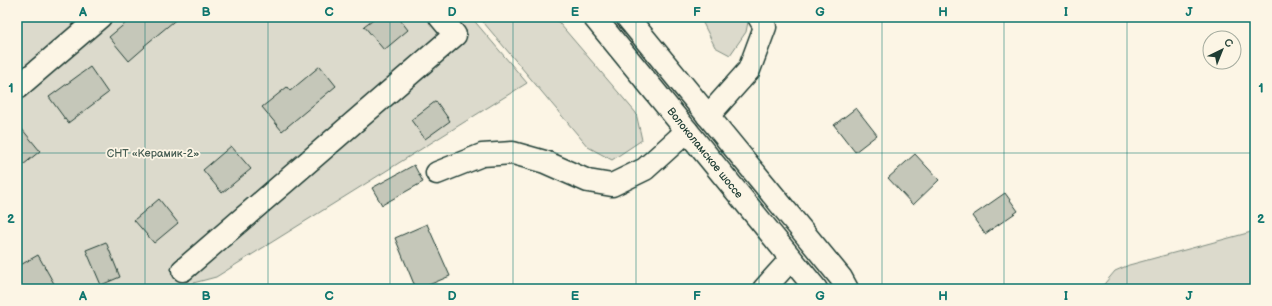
<svg xmlns="http://www.w3.org/2000/svg" width="1272" height="306" viewBox="0 0 1272 306" font-family="'Balsamiq Sans',sans-serif">
<style>
.green{fill:#dcdacc;stroke:#7e8c80}
.building{fill:#c5c7b9;stroke:#1f3d34}
.lines{fill:none;stroke-linecap:round;stroke-linejoin:round}
.minor-casing{stroke:#1f3d34;stroke-width:25}
.major-casing{stroke:#1f3d34;stroke-width:25}
.minor{stroke:#fcf5e5;stroke-width:22}
.major{stroke:#fcf5e5;stroke-width:22}
.grid{fill:none;stroke:#0f766e;stroke-width:1;stroke-opacity:0.55}
.labels{text-anchor:middle;dominant-baseline:central;stroke-width:3.5;stroke-linejoin:round;paint-order:stroke}
.park-label{font-size:11px;fill:#455c52;stroke:#fcf5e5}
.street-label{font-size:11px;fill:#1f3d34;stroke:#fcf5e5}
.neatline{fill:none;stroke:#0f766e;stroke-width:1.5}
.grid-label{font-size:13px;text-anchor:middle;font-weight:bold;fill:#0f766e}
</style>
<rect width="100%" height="100%" fill="#fcf5e5"/>
<filter id="ink" filterUnits="userSpaceOnUse"><feTurbulence type="fractalNoise" baseFrequency=".025" numOctaves="2"/><feDisplacementMap in="SourceGraphic" scale="8" xChannelSelector="R" yChannelSelector="G"/><feConvolveMatrix kernelMatrix="1 2 1 2 8 2 1 2 1" color-interpolation-filters="sRGB"/></filter>
<g filter="url(#ink)">
<path class="green" d="M17,17H471L527,83L216,277L171,289H17Z
M479,17H554L636,113L642,140L612,160L588,147Z
M700,17H749L746,32L730,55L715,47Z
M1255,231V289H1100L1115,271L1129,265Z"/>
<path class="building" d="M133,17H179L144,46L145,47L129,61L109,37Z
M376,17H398L408,30L384,50L364,26Z
M320,66L336,86L282,131L262,107L287,87L290,91Z
M90,67L108,93L68,123L49,97Z
M436,101L450,121L425,139L411,120Z
M856,108L877,135L855,152L834,125Z
M17,123L40,151L17,170Z
M231,146L251,169L222,193L203,170Z
M915,154L939,180L913,205L888,178Z
M414,165L423,182L382,205L372,188Z
M1005,193L1018,211L985,234L972,216Z
M159,199L178,223L154,243L134,220Z
M427,224L450,276L419,289H416L395,238Z
M106,242L120,277L101,285L86,250Z
M38,255L57,289H17V267Z"/>
<g class="lines">
<defs>
<path id="minor" d="M17,88L100,17
M708,116L749,70L765,27L759,17
M437,173L482,155L513,153L545,162L588,181L612,185L645,169L687,131
M183,270L455,35L440,17
M764,289L791,259"/>
<path id="major" d="M594,17L816,289
M627,17L841,278L847,289"/>
</defs>
<use href="#minor" class="minor-casing"/>
<use href="#major" class="major-casing"/>
<use href="#minor" class="minor"/>
<use href="#major" class="major"/>
</g>
</g>
<path class="grid" d="M145,17V289M268,17V289M390,17V289M513,17V289M636,17V289M759,17V289M882,17V289M1004,17V289M1127,17V289M17,153H1255"/>
<g class="labels">
<g class="park-label">
<text x="153" y="153">СНТ «Керамик-2»</text>
</g>
<g class="street-label">
<text transform="translate(705 153) rotate(51)">Волоколамское шоссе</text>
</g>
</g>
<rect width="1272" height="306" fill="none" stroke="#fcf5e5" stroke-width="44"/>
<g transform="translate(1222 50) rotate(43)"><circle r="19" fill="#fcf5e5" stroke="#a4ab9e"/>
<path d="M0-3L7 15L0 10L-7 15Z" fill="#1f3d34"/>
<text y="-6" font-size="11" font-weight="bold" text-anchor="middle" fill="#1f3d34">С</text>
</g>
<rect x="22" y="22" width="1228" height="262" class="neatline"/>
<g class="grid-label">
<text x="83" y="16">A</text>
<text x="206" y="16">B</text>
<text x="329" y="16">C</text>
<text x="452" y="16">D</text>
<text x="575" y="16">E</text>
<text x="697" y="16">F</text>
<text x="820" y="16">G</text>
<text x="943" y="16">H</text>
<text x="1066" y="16">I</text>
<text x="1189" y="16">J</text>
<text x="11" y="92">1</text>
<text x="1261" y="92">1</text>
<text x="11" y="223">2</text>
<text x="1261" y="223">2</text>
<text x="83" y="300">A</text>
<text x="206" y="300">B</text>
<text x="329" y="300">C</text>
<text x="452" y="300">D</text>
<text x="575" y="300">E</text>
<text x="697" y="300">F</text>
<text x="820" y="300">G</text>
<text x="943" y="300">H</text>
<text x="1066" y="300">I</text>
<text x="1189" y="300">J</text>
</g>
</svg>
